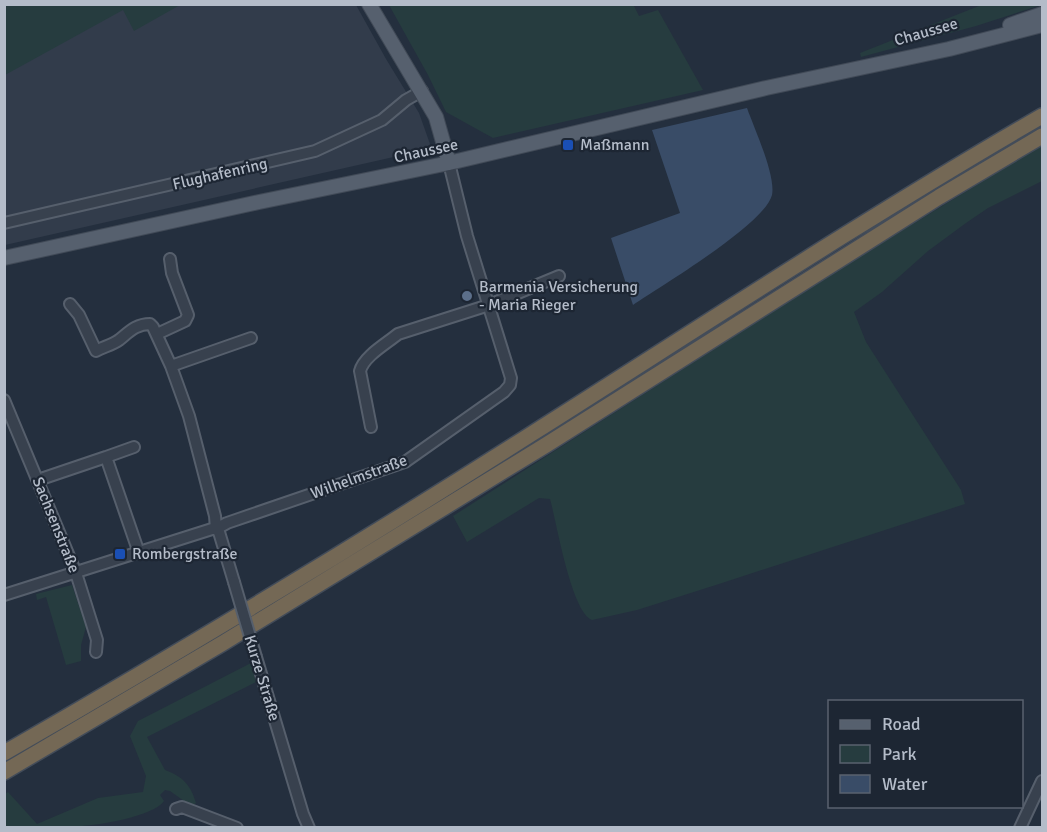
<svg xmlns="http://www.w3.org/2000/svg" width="1047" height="832" viewBox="0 0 1047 832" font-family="Signika,sans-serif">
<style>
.airport{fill:#323c4b}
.green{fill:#263c3f}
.water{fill:#394c67}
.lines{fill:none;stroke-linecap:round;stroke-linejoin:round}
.minor-casing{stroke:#565f6c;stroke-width:14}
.major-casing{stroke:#414a57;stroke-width:16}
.highway-casing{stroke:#434c59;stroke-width:18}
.minor{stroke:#38414e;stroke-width:10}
.major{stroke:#56606e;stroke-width:14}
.highway{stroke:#746855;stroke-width:15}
.minor-bridge-casing{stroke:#565f6c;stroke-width:14;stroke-linecap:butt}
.minor-bridge{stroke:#38414e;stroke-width:10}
.transit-dot{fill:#1a4fb4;stroke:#1d2633;stroke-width:2}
.service-dot{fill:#5c6f8a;stroke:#1d2633;stroke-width:2}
.labels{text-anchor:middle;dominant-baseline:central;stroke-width:4.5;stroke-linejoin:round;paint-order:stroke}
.street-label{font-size:16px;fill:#b4bcc9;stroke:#1d2633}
.poi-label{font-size:16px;fill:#b4bcc9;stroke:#1d2633;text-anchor:start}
</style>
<rect width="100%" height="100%" fill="#242f3e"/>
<path class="airport" d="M4,5H356L386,59L419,113L430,144L429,149L5,245Z"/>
<path class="green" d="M5,4H180V5L134,31L123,10L5,75Z
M633,4L639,16L658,10L703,90L493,138L446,112L428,75L389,5Z
M984,4L1041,5L976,26L861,57L860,53Z
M1042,145V181L988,208L966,223L928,251L882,292L854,312L866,342L961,490L965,504L719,584L637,610L592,620C571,611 557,524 550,499L539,498L467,542L453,516L847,264Z
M72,585L86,627L81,645V661L66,665L46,597L37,600L36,594Z
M251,663L256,682L147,737L165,770C182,776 191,785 196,803L191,806L170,791L165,790L160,795L164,801C154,816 97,826 78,826L77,828H5V794L8,792L37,824L98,798L143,792L146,776L130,736L138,721Z"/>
<path class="water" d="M747,108C754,128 776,175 772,195C765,224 661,286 633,305L611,238L680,213L652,130Z"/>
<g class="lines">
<defs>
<path id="minor" d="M4,223L315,151L382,120L406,100L422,91
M70,304L79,315L96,351C103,347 112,345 119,340C129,332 136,324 150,324L153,327L171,366
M157,334L185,321L188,315L172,273L170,259
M4,400L76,573L97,640L96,652
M371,427L360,371C364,356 386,344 398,334L489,305L559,276
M134,447L106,457L139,553
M38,480L106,457
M234,582L219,532L216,529L215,516L189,416L171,366L251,338
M4,595L212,529H216L227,523L405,462L504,392L510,385L511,378L467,236L449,163
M256,657L303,814L309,828
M176,809L182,807L237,828
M1020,828L1042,781"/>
<path id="major" d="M369,4L436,117L449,163
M1010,25L1042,14
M4,258L259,202L449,163L766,88L949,49L1042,25"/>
<path id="highway" d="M4,753C183,650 359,544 533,433C702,326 869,216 1042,116
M4,772L223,643L546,445L939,197L1042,136"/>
</defs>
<use href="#minor" class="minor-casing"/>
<use href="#major" class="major-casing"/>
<use href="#highway" class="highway-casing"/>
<use href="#minor" class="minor"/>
<use href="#major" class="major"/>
<use href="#highway" class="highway"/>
<defs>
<path id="minor-bridge" d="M234,582L256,657"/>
</defs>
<use href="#minor-bridge" class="minor-bridge-casing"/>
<use href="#minor-bridge" class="minor-bridge"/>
</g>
<g class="transit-dot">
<rect x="562" y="139" width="12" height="12" rx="3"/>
<rect x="114" y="548" width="12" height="12" rx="3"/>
</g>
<circle class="service-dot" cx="467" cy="296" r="6"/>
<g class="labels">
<g class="street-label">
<text transform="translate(926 32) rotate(-16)">Chaussee</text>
<text transform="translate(426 151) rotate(-12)">Chaussee</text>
<text transform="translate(220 174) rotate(-13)">Flughafenring</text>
<text transform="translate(359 477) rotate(-20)">Wilhelmstraße</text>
<text transform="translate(56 525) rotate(68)">Sachsenstraße</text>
<text transform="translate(262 678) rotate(73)">Kurze Straße</text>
</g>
<g class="poi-label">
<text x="580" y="145">Maßmann</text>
<text x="479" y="287">Barmenia Versicherung<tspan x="479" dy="18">- Maria Rieger</tspan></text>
<text x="132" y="554">Rombergstraße</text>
</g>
</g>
<rect width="1047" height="832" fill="none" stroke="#b4bcc9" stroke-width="12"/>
<rect x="828" y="700" width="195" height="108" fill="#1d2633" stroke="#59626f" stroke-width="1.5"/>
<rect x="840" y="720" width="30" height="9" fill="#56606e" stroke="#59626f" stroke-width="1.5"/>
<text x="882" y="730" font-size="18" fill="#b4bcc9">Road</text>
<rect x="840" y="745" width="30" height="18" fill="#263c3f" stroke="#59626f" stroke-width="1.5"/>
<text x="882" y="760" font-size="18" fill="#b4bcc9">Park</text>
<rect x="840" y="775" width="30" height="18" fill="#394c67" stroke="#59626f" stroke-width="1.5"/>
<text x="882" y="790" font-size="18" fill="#b4bcc9">Water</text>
</svg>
